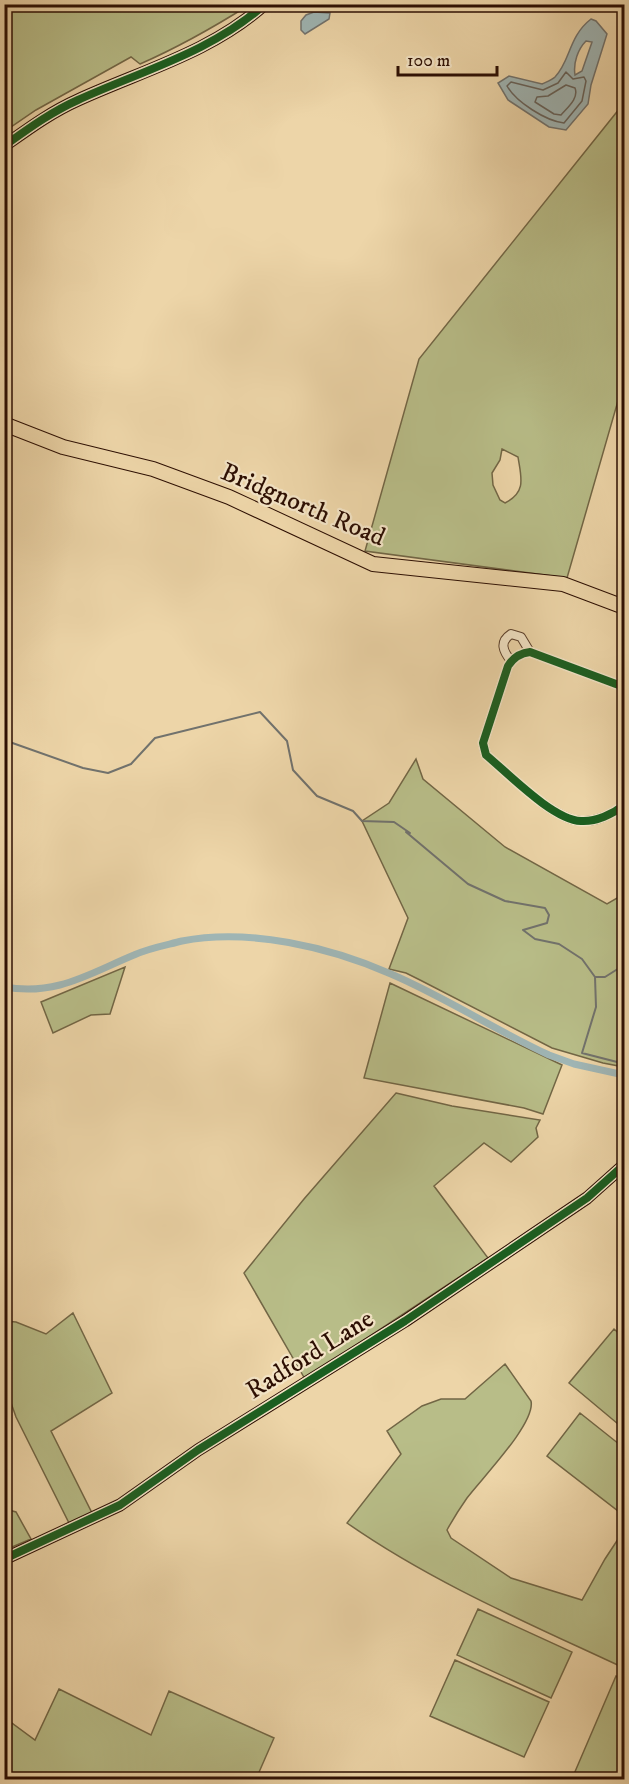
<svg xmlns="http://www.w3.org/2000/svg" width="629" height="1784" viewBox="0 0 629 1784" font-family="'IM FELL DW Pica',serif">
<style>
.green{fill:#b8bd88;stroke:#726645;stroke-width:1.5;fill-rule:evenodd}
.water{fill:#9fb5b4;stroke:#71726d;stroke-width:1.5;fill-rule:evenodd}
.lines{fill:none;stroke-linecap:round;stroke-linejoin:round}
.shore{stroke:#66625b;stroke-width:1.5}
.stream{stroke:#71726d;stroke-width:2}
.canal{stroke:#9fb5b4;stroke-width:7}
.street-casing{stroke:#5c402c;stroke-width:10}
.secondary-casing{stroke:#2c0e02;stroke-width:13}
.highway-casing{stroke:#2c0e02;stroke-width:16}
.street{stroke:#f3e4c6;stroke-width:8}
.secondary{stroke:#f3e4c6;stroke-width:10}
.highway{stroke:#edd5a8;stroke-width:14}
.cycleway-casing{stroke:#f3e4c6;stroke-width:11}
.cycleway{stroke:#1b5e20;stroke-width:8}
.labels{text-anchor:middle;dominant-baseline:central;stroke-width:4.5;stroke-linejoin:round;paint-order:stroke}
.street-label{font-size:26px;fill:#2c0e02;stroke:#f3e4c6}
</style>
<rect width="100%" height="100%" fill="#edd5a8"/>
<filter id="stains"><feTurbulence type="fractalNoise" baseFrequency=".00333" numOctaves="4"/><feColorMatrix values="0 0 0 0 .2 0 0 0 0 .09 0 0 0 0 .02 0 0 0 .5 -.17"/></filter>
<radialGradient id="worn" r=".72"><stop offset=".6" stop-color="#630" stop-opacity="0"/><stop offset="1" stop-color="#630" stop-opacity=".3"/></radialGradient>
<path class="green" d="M5,5H249C214,27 179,47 140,64L131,57L36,110L5,131Z
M624,103V380L567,578L365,551L419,359ZM502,449L518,457C521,477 527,492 505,503L500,500L493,485L492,473L500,460Z
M416,759L423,779L505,847L607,904L624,894V1067L603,1063L552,1048L420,980L406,973L389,969L408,918L362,821L389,803Z
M125,967L110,1014L91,1015L53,1033L41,1002Z
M390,983L562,1065L543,1114L524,1108L364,1078Z
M396,1093L452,1106L540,1120L536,1128L538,1137L511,1162L484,1143L434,1186L488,1258L305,1379L244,1273L304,1199Z
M73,1313L112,1393L51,1431L92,1513L69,1523L16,1417L5,1386V1321L16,1322L46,1334Z
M614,1329L624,1338V1429L569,1383Z
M505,1364L531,1401C536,1423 482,1478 467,1498C460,1508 453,1519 447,1530L451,1538L511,1578L582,1600L605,1559L624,1530V1668C530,1624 433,1583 347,1523L401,1454L387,1431L422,1406L441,1399H465Z
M580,1413L624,1448V1510L622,1514L547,1456Z
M5,1509L16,1512L31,1539L5,1550Z
M478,1609L572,1652L551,1698L457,1655Z
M455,1660L549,1702L524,1757L430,1716Z
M616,1676L624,1680V1779H587L574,1774Z
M59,1689L151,1735L169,1691L274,1738L256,1779H5V1718L35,1740Z"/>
<path class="water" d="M314,12L330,13L329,19L305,34L301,30V21L306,15Z
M591,19L596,21L607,34L591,85L588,104L566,130L549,127L508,100L498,83L509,76L542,84C546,82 552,80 555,77C571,60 568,37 591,19ZM586,41L592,42L582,71L575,75C573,63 578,49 586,41Z"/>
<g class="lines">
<path class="shore" d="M566,72L573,79L584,77L586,81L582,101L564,123C546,121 516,102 507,86L511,82L543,90L558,83Z
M566,85L575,88C579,98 568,107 561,115L554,114L535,102L537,97L548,96Z"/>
<path class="stream" d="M4,740L83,768L108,773L131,764L155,738L260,712L287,741L293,770L317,796L353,811L362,821L394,822L410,833L406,832L468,884L505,901L545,908L549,915L547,923L523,930L535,939L559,944L582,959L595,977H605L624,965
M595,977L596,1007L582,1053L621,1063L622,1075"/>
<path class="canal" d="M4,987C57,996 88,974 134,955C149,948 167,945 182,941C249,928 330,947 391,974C445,997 495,1030 549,1055L574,1064L624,1075"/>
<defs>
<path id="street" d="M624,562L623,569L624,572
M511,661C503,651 499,642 511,634L521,637L530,652
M624,687L530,652C521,653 513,658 508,666L483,743L486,755C509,774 553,820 581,821C596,822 613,814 624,805"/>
<path id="secondary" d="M4,146C28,129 51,112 78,100C141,71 212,52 265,4
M4,1559L120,1505L198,1450L405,1321L587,1198L624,1165"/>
<path id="highway" d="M4,424L63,447L153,469L229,497L373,564L563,584L624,607"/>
</defs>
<use href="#street" class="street-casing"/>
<use href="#secondary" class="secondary-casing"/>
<use href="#highway" class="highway-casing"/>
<use href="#street" class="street"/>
<use href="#secondary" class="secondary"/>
<use href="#highway" class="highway"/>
<defs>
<path id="cycleway" d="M4,146C28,129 51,112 78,100C141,71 212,52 265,4
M624,687L530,652C521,653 513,658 508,666L483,743L486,755C509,774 553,820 581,821C596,822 613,814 624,805
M4,1559L120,1505L198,1450L405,1321L587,1198L624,1165"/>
</defs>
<use href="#cycleway" class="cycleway-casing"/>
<use href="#cycleway" class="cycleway"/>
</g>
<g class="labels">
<g class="street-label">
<text transform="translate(303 505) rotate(23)">Bridgnorth Road</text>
<text transform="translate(310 1355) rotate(-32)">Radford Lane</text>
</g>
</g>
<rect width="629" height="1784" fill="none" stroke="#edd5a8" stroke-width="24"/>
<rect x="6" y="6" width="617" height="1772" fill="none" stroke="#2c0e02" stroke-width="3"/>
<rect x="12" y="12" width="605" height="1760" fill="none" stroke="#2c0e02" stroke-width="1.5"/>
<path d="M398 66v9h99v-9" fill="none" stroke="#2c0e02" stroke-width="3"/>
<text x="407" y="66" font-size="18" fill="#2c0e02" stroke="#f3e4c6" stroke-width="4.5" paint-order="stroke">100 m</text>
<rect width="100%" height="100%" filter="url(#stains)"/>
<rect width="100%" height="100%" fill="url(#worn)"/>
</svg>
